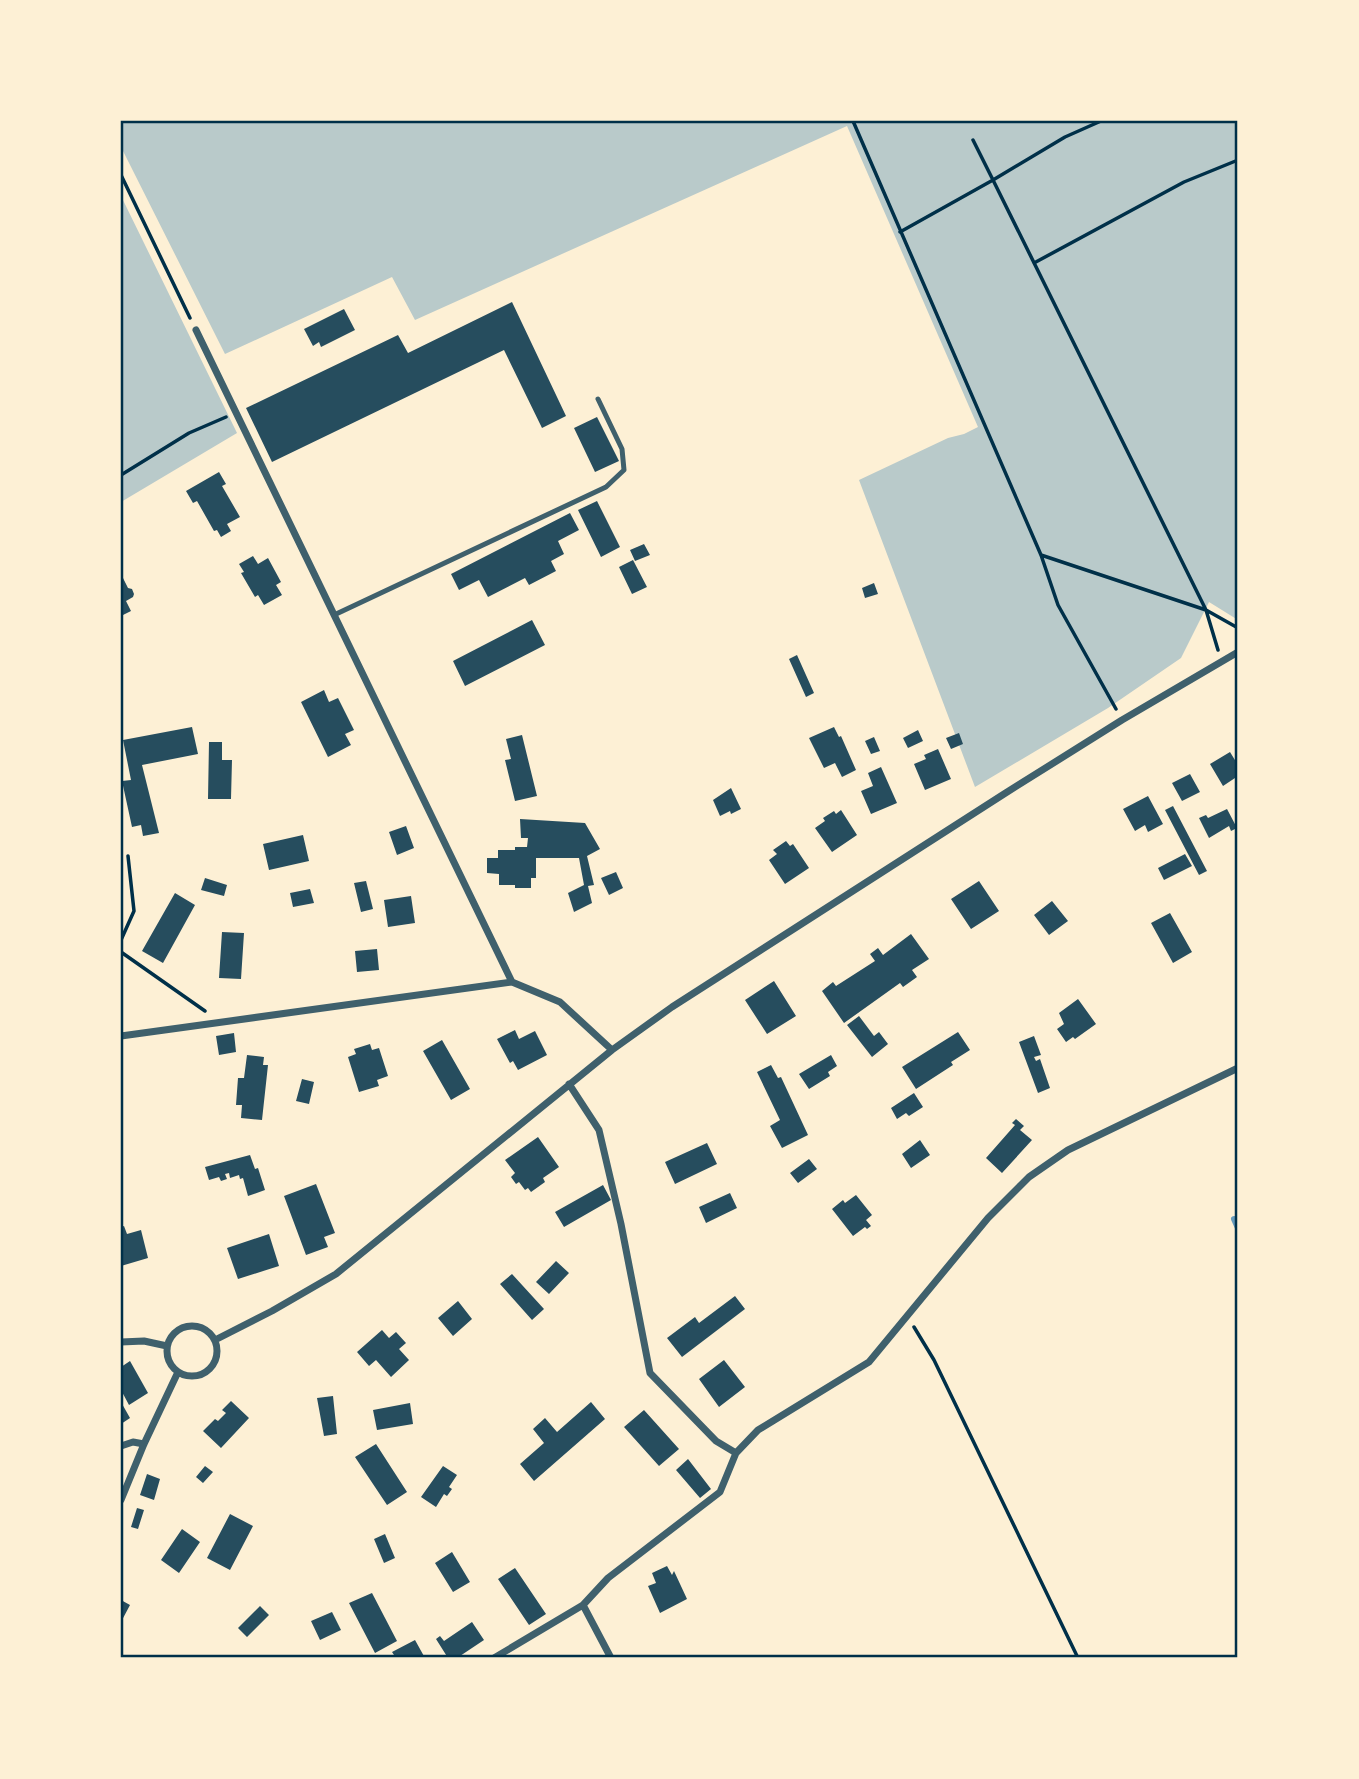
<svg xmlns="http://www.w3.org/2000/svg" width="1359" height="1779" viewBox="0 0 1359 1779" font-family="Roboto,sans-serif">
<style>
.green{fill:#b9caca}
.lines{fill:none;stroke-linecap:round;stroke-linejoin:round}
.stream{stroke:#669bbc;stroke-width:6}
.building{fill:#264d5e}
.path{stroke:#003049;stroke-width:3.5}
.service{stroke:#3f606c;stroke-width:5}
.minor{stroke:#3f606c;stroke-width:7}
.neatline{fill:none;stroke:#003049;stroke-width:2.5}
</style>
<rect width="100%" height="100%" fill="#fdf0d5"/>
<path class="green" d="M121,121H1238V620L1209,602L1181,658L1108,708L975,787L859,480L948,438L964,434L978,427L847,126L415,320L392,277L225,354L121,147Z
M121,196L237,433L121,502Z"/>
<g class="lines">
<path class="stream" d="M1234,1219L1238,1228"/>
</g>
<path class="building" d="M512,302L566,416L542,428L504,350L272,462L246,408L398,335L408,353Z
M344,309L355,330L321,347L319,342L313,346L304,329Z
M597,417L619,461L595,472L574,428Z
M219,472L226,484L222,486L240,517L227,524L231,531L221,537L217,530L214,531L197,501L193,503L186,491Z
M597,501L620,547L601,557L578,510Z
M570,513L579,530L558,541L564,554L551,561L556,571L529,585L525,578L488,597L479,580L459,590L451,574Z
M644,544L650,555L635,561L630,550Z
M253,556L258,564L268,558L281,582L276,585L282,595L264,605L258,595L255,597L241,573L244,572L239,564Z
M633,560L647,587L632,594L619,567Z
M123,578L128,588L132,589L134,594L133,597L126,601L131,611L121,616V579Z
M874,583L878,594L865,598L862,588Z
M532,620L545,645L465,686L453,661Z
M797,655L814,693L806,697L789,659Z
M324,690L329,702L338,698L354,730L345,734L351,745L328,757L301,702Z
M192,727L198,754L142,765L159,833L143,836L141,825L132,827L122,781L131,780L123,740Z
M834,727L839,737L841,736L856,770L842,777L835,763L824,768L809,738Z
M918,730L923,741L908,748L903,738Z
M959,733L963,744L951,749L946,738Z
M522,735L537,796L515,801L505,760L511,759L506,739Z
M874,737L880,751L871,754L865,741Z
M209,742H222V760H232L231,799H208Z
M938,749L951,779L925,790L914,764L926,759L924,755Z
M1230,752L1238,765V776L1223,786L1210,764Z
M881,767L897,803L871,814L861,791L873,786L868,773Z
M1190,774L1200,792L1182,801L1172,783Z
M731,788L741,809L731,814L730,811L720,816L713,800Z
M1148,796L1163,824L1148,832L1145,825L1135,831L1123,809Z
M1173,806L1207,871L1199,875L1165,810Z
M1227,809L1237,828L1231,831L1229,826L1209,838L1199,818L1206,815L1208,818Z
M841,810L857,835L832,852L815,828L825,821L823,818L834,811L836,814Z
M520,819L585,823L600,849L587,856L594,885L588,886L592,903L574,912L568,893L584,885L579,858H536V878H531V888H515V885H499V874L487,873V858H498V850H515V847H527L528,838H521Z
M406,826L414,848L397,855L389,832Z
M303,835L309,861L269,870L263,844Z
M786,841L790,846L793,844L809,868L785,884L769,860L777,854L773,850Z
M1185,854L1192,866L1164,880L1158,868Z
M616,872L623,888L609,895L601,878Z
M205,878L227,885L224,896L201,890Z
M366,881L373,909L361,912L354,883Z
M979,881L999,911L971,929L951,899Z
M310,889L314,903L293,907L290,893Z
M175,893L195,905L163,963L142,951Z
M411,896L415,923L388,927L384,900Z
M1052,901L1068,921L1049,935L1034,915Z
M1170,913L1192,952L1173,963L1151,923Z
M222,932L244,933L241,979L219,978Z
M911,934L929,959L912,970L917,977L903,987L900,983L844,1023L822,991L833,982L836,986L875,961L870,954L878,948L883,955Z
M377,949L379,970L357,972L355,951Z
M774,981L796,1016L767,1034L745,1000Z
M1078,999L1096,1024L1075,1039L1073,1037L1066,1042L1057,1029L1064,1024L1059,1013Z
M859,1016L874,1036L879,1032L888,1044L872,1057L847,1025Z
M515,1030L519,1039L535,1031L547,1055L518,1070L513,1061L510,1063L497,1039Z
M958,1032L970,1050L951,1062L953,1065L916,1089L902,1067Z
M234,1033L236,1052L219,1055L216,1036Z
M1034,1036L1041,1055L1034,1057L1036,1061L1040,1059L1050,1088L1038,1093L1019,1042Z
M442,1040L470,1089L451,1100L423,1051Z
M370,1044L372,1050L379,1048L388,1076L377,1080L379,1086L359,1092L348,1057L356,1054L354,1049Z
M247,1055L264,1057L263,1065H268L262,1120L241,1118L242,1105H236L238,1078H244Z
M831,1055L837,1066L828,1072L830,1076L809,1089L799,1074Z
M771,1065L778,1078L781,1077L808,1135L782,1148L770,1126L780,1120L757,1072Z
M302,1079L314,1082L309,1104L296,1101Z
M914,1093L923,1107L909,1116L906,1113L897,1119L891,1108Z
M1016,1119L1024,1126L1020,1130L1032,1140L1002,1173L986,1158L1015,1125L1012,1123Z
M538,1137L559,1167L543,1178L545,1182L531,1192L528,1188L525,1190L519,1182L516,1184L511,1177L515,1173L505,1160Z
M920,1140L930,1155L911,1168L902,1154Z
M707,1143L717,1164L675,1184L665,1162Z
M250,1155L255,1169L258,1168L265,1190L248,1196L243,1178L240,1179L239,1175L230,1178L229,1173L225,1174L227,1179L221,1181L219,1177L209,1180L205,1167Z
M809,1159L817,1169L798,1183L790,1173Z
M316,1184L335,1233L324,1237L328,1247L306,1255L284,1196Z
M603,1185L611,1200L564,1227L555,1212Z
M730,1193L737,1208L706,1223L699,1207Z
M856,1195L872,1215L866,1220L871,1226L867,1229L865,1227L853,1236L832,1209L843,1200L845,1203Z
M124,1226L127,1234L141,1230L148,1258L121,1266V1227Z
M269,1234L279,1266L238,1279L227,1248Z
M556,1261L569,1273L549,1294L536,1282Z
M512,1274L544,1309L532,1320L500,1284Z
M735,1296L745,1309L682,1357L667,1338L695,1317L699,1323Z
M458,1301L472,1319L453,1336L438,1318Z
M382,1330L389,1338L396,1332L406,1343L399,1349L409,1360L391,1377L376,1360L369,1366L357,1352Z
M724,1360L745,1387L719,1407L699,1379Z
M130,1361L148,1393L129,1405L121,1390V1367Z
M333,1396L337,1434L324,1436L317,1398Z
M231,1401L249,1418L221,1448L203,1431L215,1419L218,1421L226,1413L222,1410Z
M121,1402L130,1418L121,1424Z
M591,1402L605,1419L534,1481L520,1464L544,1443L533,1429L545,1418L557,1432Z
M410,1403L413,1424L377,1430L373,1410Z
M644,1410L679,1449L659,1466L624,1427Z
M376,1444L407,1492L387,1505L355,1457Z
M688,1459L711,1489L700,1498L676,1470Z
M205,1466L213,1472L203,1483L196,1477Z
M443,1466L457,1475L449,1487L452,1489L447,1496L444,1494L436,1507L421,1497Z
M147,1474L160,1479L154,1500L140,1495Z
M137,1508L144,1510L138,1529L131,1527Z
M230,1514L253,1526L230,1570L207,1558Z
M182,1529L200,1542L179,1573L161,1560Z
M385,1534L395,1558L384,1563L374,1539Z
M452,1552L470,1582L453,1592L435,1563Z
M667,1566L672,1575L674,1571L687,1599L660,1613L648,1586L656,1583L652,1573Z
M515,1568L546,1614L529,1625L498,1579Z
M372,1593L397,1641L375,1653L349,1603Z
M121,1600L130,1605L121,1622Z
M260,1606L269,1615L247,1637L238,1628Z
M332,1612L341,1630L320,1640L311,1621Z
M472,1622L484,1640L457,1658H448L436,1639L440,1636L444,1641Z
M415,1640L425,1658H396L392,1652Z"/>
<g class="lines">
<path class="path" d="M853,121L1041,555L1058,605L1116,709
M973,140L993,180L1065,137L1101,121
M121,175L190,318
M900,232L993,180L1206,610L1218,650
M1034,263L1184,182L1238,160
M121,475L189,433L226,417
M1041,555L1206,610L1238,628
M121,940L134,911L128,856
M121,952L205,1011
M914,1327L934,1360L1078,1658"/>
<path class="service" d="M334,615L606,487L624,470L622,449L598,399"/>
<path class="minor" d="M196,330L512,982
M121,1036L512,982L560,1002L612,1050
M569,1084L599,1130L621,1224L650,1373L716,1441L736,1453
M167 1351a25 25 0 1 1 50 0a25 25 0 1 1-50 0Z
M215,1340L272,1311L336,1274L612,1050L672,1007L1004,794L1122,720L1238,652
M121,1342L144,1341L167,1346
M121,1446L133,1442L144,1444
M121,1500L144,1444L178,1372
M583,1605L611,1658
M494,1658L583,1605L608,1578L720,1492L736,1453L758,1430L869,1362L988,1218L1029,1177L1068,1150L1238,1068"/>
</g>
<rect width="1359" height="1779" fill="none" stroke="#fdf0d5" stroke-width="245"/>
<rect x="122" y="122" width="1114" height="1534" class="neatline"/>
</svg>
